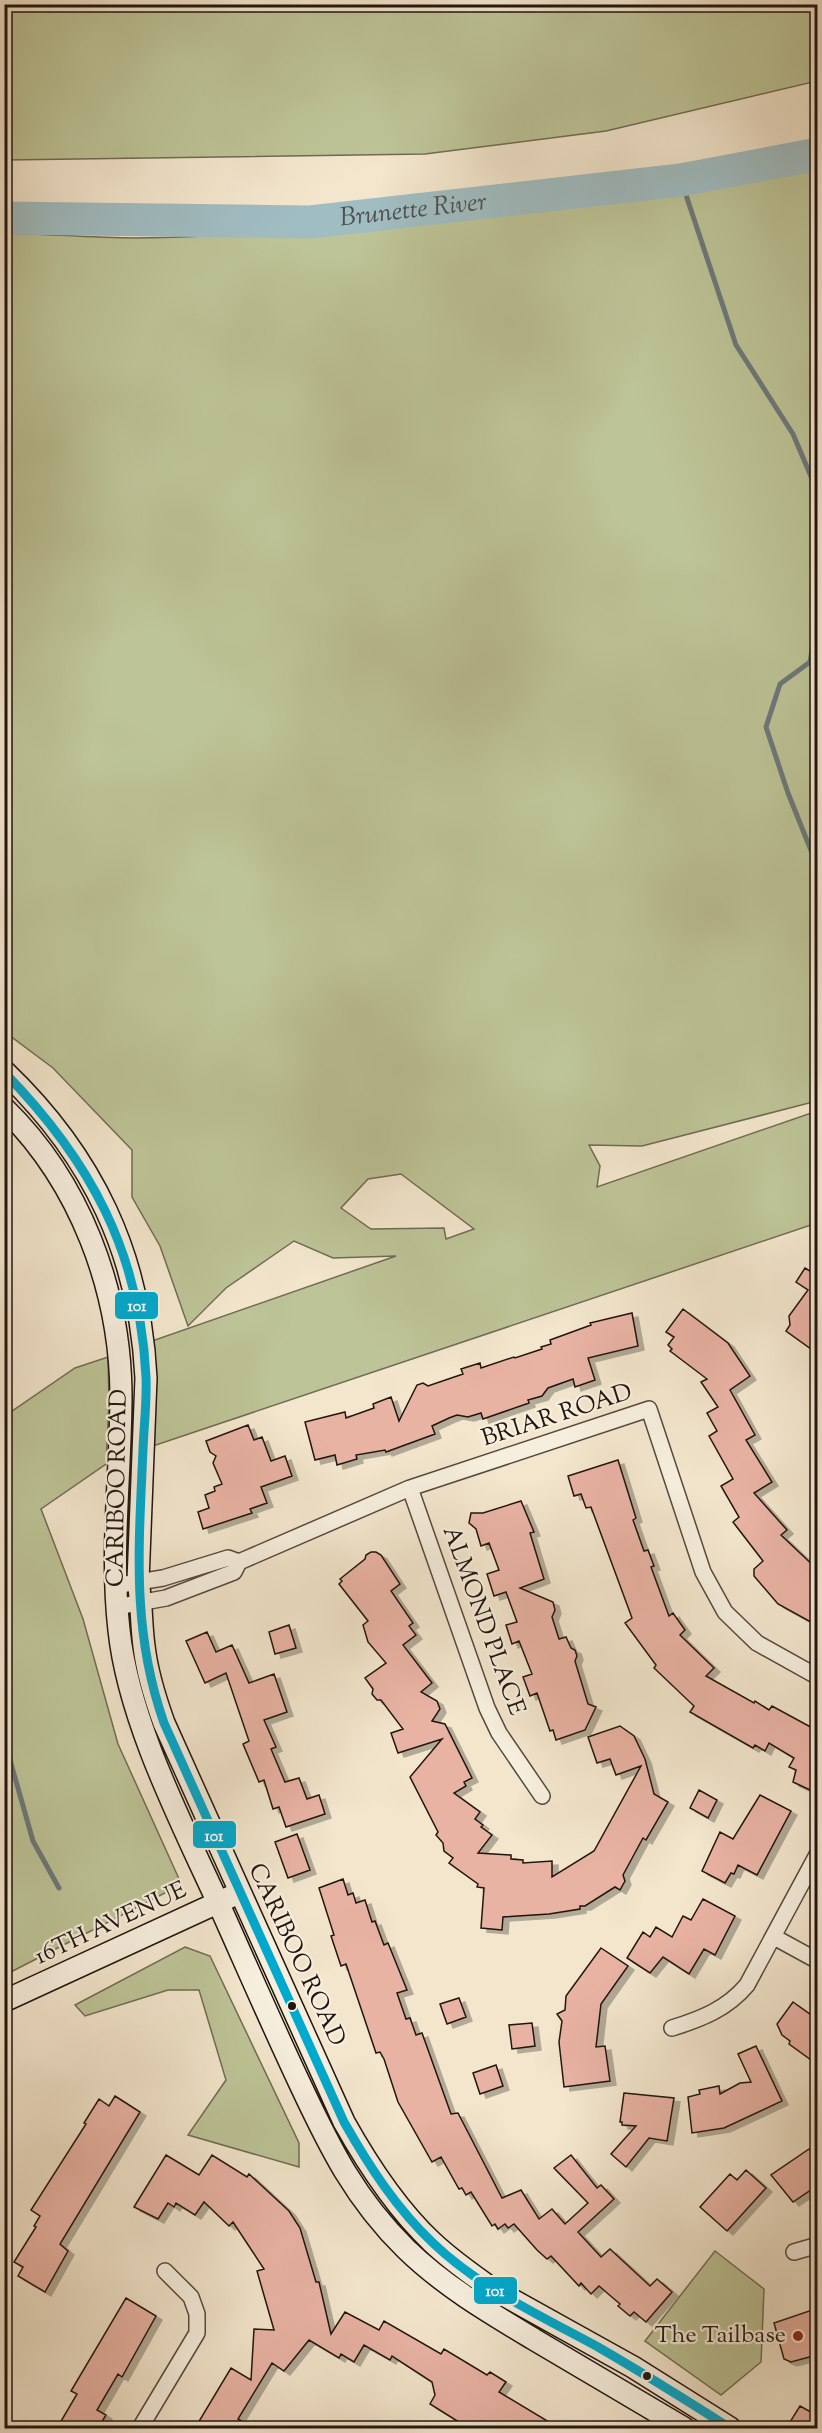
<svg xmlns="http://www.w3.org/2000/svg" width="822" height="2433" viewBox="0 0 822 2433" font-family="'Sorts Mill Goudy',serif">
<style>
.green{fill:#bdc497;stroke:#6f6c54;stroke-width:1.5;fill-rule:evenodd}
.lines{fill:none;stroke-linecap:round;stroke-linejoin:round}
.stream{stroke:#6d7a7b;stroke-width:5}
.river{stroke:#a0bdc2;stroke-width:33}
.building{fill:#e9b3a4;stroke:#211510;stroke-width:1.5;filter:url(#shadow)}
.street-casing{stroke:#56493f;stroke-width:18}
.secondary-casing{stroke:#211510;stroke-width:24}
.street{stroke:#f7efde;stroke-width:15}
.secondary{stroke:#f7efde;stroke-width:21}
.bus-1-casing{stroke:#f7efde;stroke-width:14}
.bus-1{stroke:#00a9ce;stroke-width:9}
.bus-dot{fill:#211510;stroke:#f7efde;stroke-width:2}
.poi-dot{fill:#8f2418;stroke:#f7efde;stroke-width:2}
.labels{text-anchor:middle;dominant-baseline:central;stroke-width:4.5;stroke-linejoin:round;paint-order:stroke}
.street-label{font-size:24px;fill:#211510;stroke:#f7efde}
.poi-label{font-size:24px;fill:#211510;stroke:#f7efde;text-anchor:end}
.water-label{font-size:26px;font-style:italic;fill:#4d504e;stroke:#f7efde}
.line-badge{stroke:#f7efde;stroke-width:2}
.badge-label{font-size:16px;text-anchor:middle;font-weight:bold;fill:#fff}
</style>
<defs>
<filter id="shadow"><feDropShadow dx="6" dy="4" stdDeviation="0" flood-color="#0004"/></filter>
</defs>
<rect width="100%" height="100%" fill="#f3e6cd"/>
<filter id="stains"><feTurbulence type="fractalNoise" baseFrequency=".00333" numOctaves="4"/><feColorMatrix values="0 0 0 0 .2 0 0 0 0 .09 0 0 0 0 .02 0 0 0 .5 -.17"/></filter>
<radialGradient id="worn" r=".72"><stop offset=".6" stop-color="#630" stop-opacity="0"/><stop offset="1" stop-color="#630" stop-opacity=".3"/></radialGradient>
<path class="green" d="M4,5H817V81L606,131L425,154L5,160Z
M817,166V1101L642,1146L589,1145L600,1166L597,1187L817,1111V1223L153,1446L152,1341L396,1256L333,1258L294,1241L226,1288L188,1326L160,1246L132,1197V1150L53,1068L5,1032V233C48,234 92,238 136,238C251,236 366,227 481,215C594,204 706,190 817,166ZM401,1174L474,1229L446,1239L444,1228L371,1229L341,1208L368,1179Z
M108,1357L109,1402L106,1464L41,1509L83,1619L118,1744L180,1881L169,1891L5,1975V1416L75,1368Z
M185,1947L210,1956L299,2143V2167L188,2135L226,2080L199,1990H168L85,2016L75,2005Z
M715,2251L764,2289L761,2362L721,2395L645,2341Z"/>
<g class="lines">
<path class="stream" d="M681,180L736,345L793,434L818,493
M818,617L810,662L780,684L766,727L788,793L818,868
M4,1739L33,1841L59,1888"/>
<path class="river" id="s1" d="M4,218L310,222L681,180L818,154"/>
</g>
<path class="building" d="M805,1268L818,1276V1354L786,1331L790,1325L789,1316L808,1290L796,1282Z
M683,1309L728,1343L750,1376L730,1390L755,1435L746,1440L772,1482L754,1493L787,1530L781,1535L818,1570V1626L778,1604L754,1576V1569L763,1561L733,1522L739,1517L721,1486L733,1479L709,1436L717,1431L707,1413L718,1407L701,1382L707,1379L670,1351L672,1349L668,1345L674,1337L666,1332Z
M632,1313L638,1346L588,1358L595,1380L575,1387L573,1379L548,1388L542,1396L528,1400L529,1403L483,1419L481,1413L468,1417L457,1415L449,1418L432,1426L435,1434L386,1452L385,1450L356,1455L357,1459L337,1465L335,1455L315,1460L305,1422L345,1412L346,1418L374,1408L373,1404L391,1397L399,1421L417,1385L423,1383L428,1386L463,1374L461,1369L480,1363L481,1368L514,1357L515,1358L542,1349L541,1347L551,1344L550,1340L591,1325L590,1323Z
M248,1425L254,1440L262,1437L271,1461L285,1456L292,1476L261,1487L267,1503L250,1509L252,1513L203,1529L198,1512L209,1508L205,1495L215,1491L214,1487L222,1484L213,1463L216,1456L210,1452L206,1441Z
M618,1460L636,1518L633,1520L644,1551L648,1550L654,1566L651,1567L669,1616L673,1613L685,1630L680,1635L714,1668L706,1676L754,1703L755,1701L769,1710L772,1706L818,1731V1775L810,1790L793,1782L796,1770L789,1767L794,1758L769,1743L765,1751L755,1745L753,1748L690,1712L694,1706L654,1668L656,1665L625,1623L632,1618L591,1507L586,1508L581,1494L574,1496L568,1476Z
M521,1501L534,1532L530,1533L544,1579L520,1588L553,1602L555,1610L552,1617L559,1639L566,1637L571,1648L575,1650L577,1656L575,1661L588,1704L596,1707L585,1730L556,1740L553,1730L550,1731L537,1693L530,1696L523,1677L532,1674L519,1641L512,1644L506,1625L517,1622L506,1592L494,1596L487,1574L499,1570L489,1543L481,1546L476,1529L469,1523L471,1513H483Z
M371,1552H376L381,1555L400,1584L391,1591L413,1623L409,1626L416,1635L403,1645L432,1683L421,1692L437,1701L440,1709L432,1721L445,1724L472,1778L464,1782L466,1786L454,1793L480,1812L475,1819L483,1825L481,1827L492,1835L478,1853L511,1855V1859L523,1860V1863L552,1861V1877L594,1851L641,1766L616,1775L610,1759L597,1763L588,1737L620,1726L634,1736L645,1759L654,1794L668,1802L646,1840L643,1838L623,1875L625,1881L620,1890L615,1887L585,1906H580V1909L549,1914L503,1917L502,1930L481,1928L484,1888L477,1887L478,1884L449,1863L453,1858L444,1851L443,1843L436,1835L438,1832L410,1777L442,1739L398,1753L391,1733L403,1729L381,1700H377L372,1694L373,1689L365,1678L386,1663L368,1642L363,1625L368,1621L339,1584L342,1581L340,1579L365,1559L366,1555Z
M289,1625L296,1648L275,1654L269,1632Z
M207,1632L216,1652L232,1645L249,1683L274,1674L287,1712L264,1720L276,1747L271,1749L285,1782L299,1778L307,1799L319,1795L325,1814L286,1827L279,1807L273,1809L264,1780L259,1782L243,1744L249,1741L226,1673L205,1683L186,1641Z
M699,1790L717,1800L708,1818L690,1808Z
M760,1795L791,1811L757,1875L738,1865L734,1874L731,1873L725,1883L702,1871L720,1832L733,1839Z
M297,1834L310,1870L288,1878L275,1842Z
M343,1879L348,1895L353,1893L356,1903L365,1900L372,1922L375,1921L384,1945L388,1943L407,1990L397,1993L406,2019L410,2018L416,2035L422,2033L451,2114L458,2113L502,2198L521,2190L539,2219L552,2209L565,2224L588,2203L554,2168L571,2155L597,2188L601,2185L614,2199L578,2232L601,2257L610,2249L650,2286L657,2279L672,2292L646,2322L634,2312L630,2316L618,2306L620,2304L599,2286L591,2294L581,2283L579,2286L551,2256L547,2259L537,2250L514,2224L508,2228L505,2224L498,2229L495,2224L492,2226L471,2192L466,2195L462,2188L459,2189L441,2157L432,2162L398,2102L384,2059L380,2052L376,2053L346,1964L341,1966L331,1936L334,1935L319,1888Z
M703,1899L735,1916L715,1955L704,1949L689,1974L663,1957L650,1973L627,1958L643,1932L650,1937L656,1927L672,1937L683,1916L691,1920Z
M601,1948L628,1966L601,2004L596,2047L605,2046L610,2081L564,2087L559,2042L562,2021L557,2014L565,2010L566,1996Z
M459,1998L466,2017L447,2024L440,2004Z
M793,2002L818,2020V2065L789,2044L790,2041L782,2035L777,2024Z
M532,2023L535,2046L512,2049L509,2025Z
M756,2046L782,2101L724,2128L692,2133L688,2097L700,2094L699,2090L719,2086L720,2094L740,2083L751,2082L738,2054Z
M496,2065L503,2086L480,2094L473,2073Z
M624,2093L674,2098L667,2141L649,2138L626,2167L611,2154L636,2126L622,2125V2122H620Z
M115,2096L140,2112L60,2244L68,2251L45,2292L18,2276L23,2267L14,2262L36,2227L34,2226L40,2216L31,2210L86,2124L84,2123L99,2099L109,2106Z
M809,2149L818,2162V2185L793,2202L771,2175Z
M166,2155L199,2175L212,2155L247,2177L249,2174L289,2211L300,2228L316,2282H319L331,2334L345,2312L379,2330L384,2321L441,2354L444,2349L487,2375L490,2372L506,2382L499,2392L559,2428H494L482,2421L477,2428H455L459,2422L430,2404L435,2395L432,2382L392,2356L390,2360L364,2345L354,2362L341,2354L339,2358L309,2340L284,2371L272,2363L238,2419L253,2428H195L231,2368L251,2380L254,2329L274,2330L257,2271L264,2269L233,2222L229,2226L204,2202L195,2215L176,2203L174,2207L168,2203L158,2219L134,2207Z
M746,2170L766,2188L727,2231L700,2207L730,2174L737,2180Z
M126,2298L156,2316L122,2377L118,2374L97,2410L106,2415L98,2428H57L77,2394L71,2391Z
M818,2308V2350L813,2356L791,2362L784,2359L774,2323Z
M800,2406L818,2416V2428H800L790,2422Z"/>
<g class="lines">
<defs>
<path id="street" d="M410,1488L487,1708L499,1733L542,1796
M114,1586L163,1578L228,1558L239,1562
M116,1607L166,1598L234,1572L239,1562L410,1488L649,1409L703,1572L725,1612L757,1643L818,1677
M774,1937L818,1961
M672,2028C701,2019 727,2009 747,1985L818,1853
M794,2252L818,2245
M140,2428L197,2333V2314L191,2297L165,2271"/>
<path id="secondary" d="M4,1071C93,1156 140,1255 146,1378L138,1581C142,1603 141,1625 144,1646C147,1673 155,1698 164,1723L344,2122C368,2165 396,2208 432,2242C450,2259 471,2274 491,2288L633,2367L730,2428
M4,1108C80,1182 120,1289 121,1394C121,1473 110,1552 119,1630C129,1725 186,1831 225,1918C250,1974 274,2029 300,2084C330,2148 355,2199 406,2249C444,2286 490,2313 535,2340C585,2369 634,2399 684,2428
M4,2001L230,1897"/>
</defs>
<use href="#street" class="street-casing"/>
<use href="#secondary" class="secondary-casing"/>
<use href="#street" class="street"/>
<use href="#secondary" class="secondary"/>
<defs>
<path id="bus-1" d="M4,1072C90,1160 140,1252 146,1377C147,1401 144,1425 143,1449C139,1545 131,1630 164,1723L344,2122C369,2166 396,2208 433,2243C480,2288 541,2316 598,2347C643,2373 686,2400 730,2428"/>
</defs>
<use href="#bus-1" class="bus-1-casing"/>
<use href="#bus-1" class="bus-1"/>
</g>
<g class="bus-dot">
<circle cx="292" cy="2006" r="5"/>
<circle cx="647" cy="2376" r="5"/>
</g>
<circle class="poi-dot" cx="798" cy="2336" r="6"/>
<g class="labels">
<g class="street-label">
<text transform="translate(557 1416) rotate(-18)">BRIAR ROAD</text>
<text transform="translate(118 1488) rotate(-89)">CARIBOO ROAD</text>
<text transform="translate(483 1621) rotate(70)">ALMOND PLACE</text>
<text transform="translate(111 1924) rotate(-25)">16TH AVENUE</text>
<text transform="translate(296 1955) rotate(65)">CARIBOO ROAD</text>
</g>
<g class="poi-label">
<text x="786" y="2336">The Tailbase</text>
</g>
<g class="water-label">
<text stroke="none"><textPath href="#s1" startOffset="410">Brunette River</textPath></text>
</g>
</g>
<g class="line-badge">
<rect x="114" y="1291" width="45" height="29" rx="6" fill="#00a9ce"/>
<rect x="192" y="1820" width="45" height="29" rx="6" fill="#00a9ce"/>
<rect x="473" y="2276" width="45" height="29" rx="6" fill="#00a9ce"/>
</g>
<g class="badge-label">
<text x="137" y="1311">101</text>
<text x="214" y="1841">101</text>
<text x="495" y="2296">101</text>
</g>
<rect width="822" height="2433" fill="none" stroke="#f3e6cd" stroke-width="24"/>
<rect x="6" y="6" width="810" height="2421" fill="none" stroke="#211510" stroke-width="3"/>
<rect x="12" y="12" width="798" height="2409" fill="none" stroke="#211510" stroke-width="1.5"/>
<rect width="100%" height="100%" filter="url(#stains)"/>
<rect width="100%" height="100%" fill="url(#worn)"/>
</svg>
